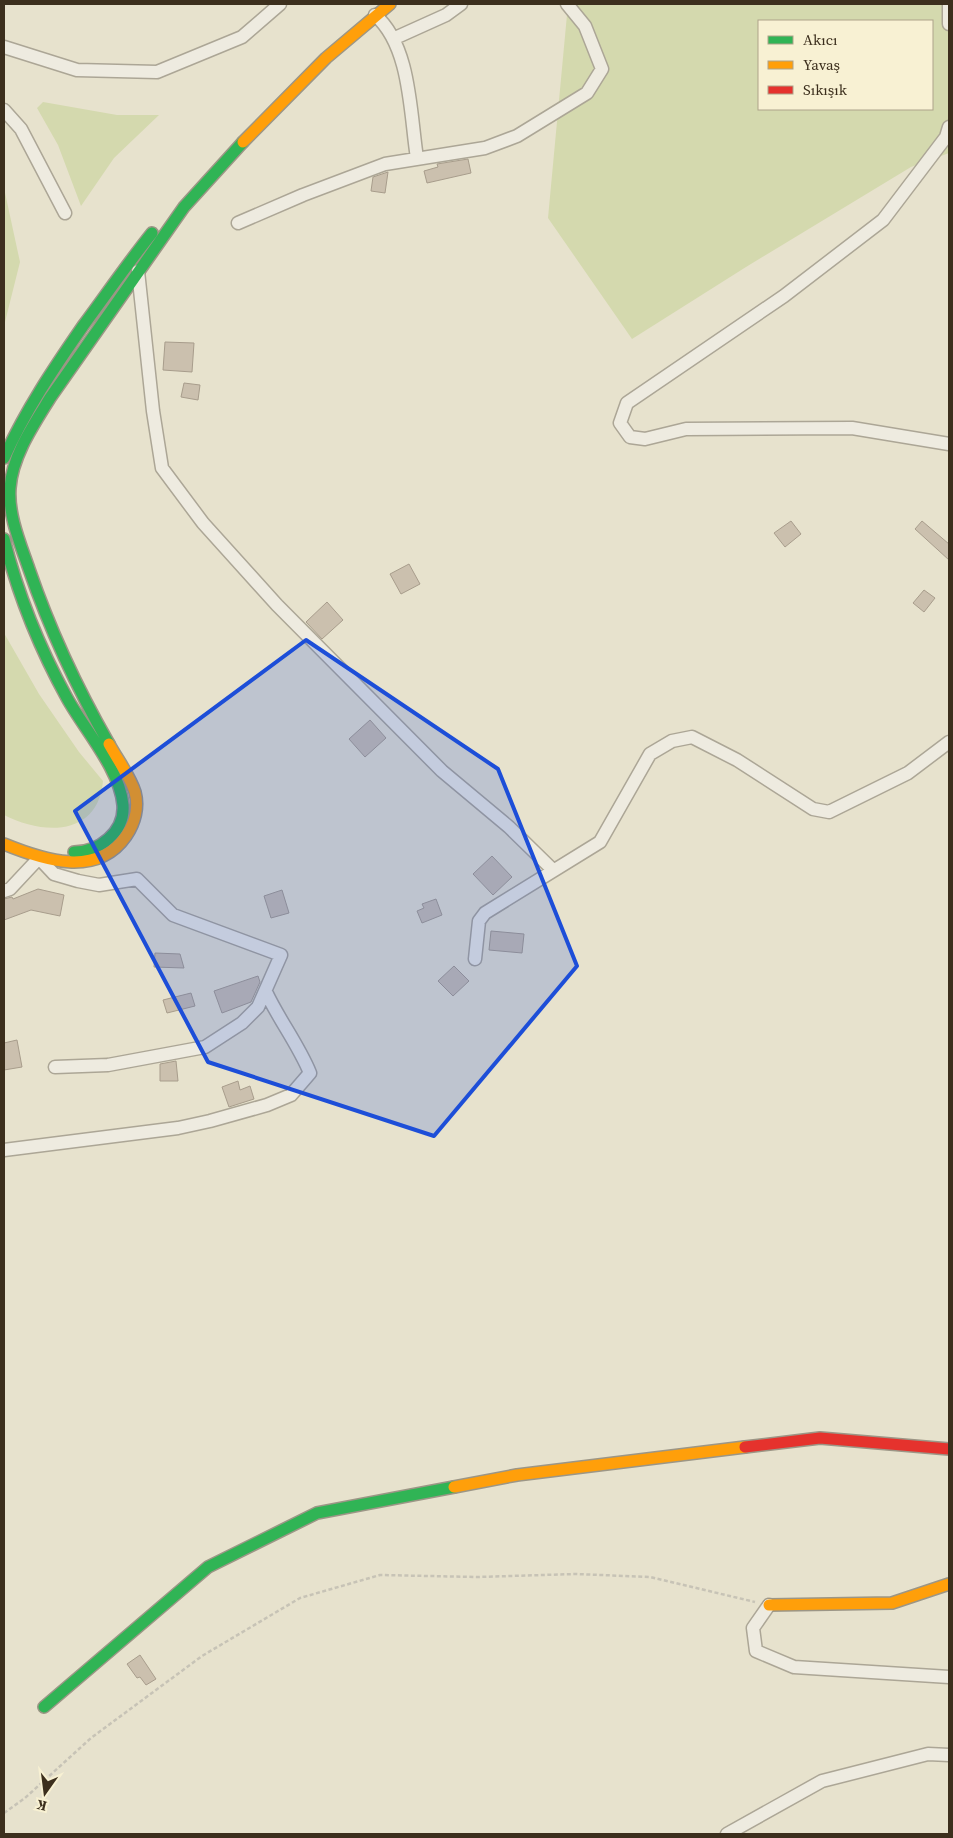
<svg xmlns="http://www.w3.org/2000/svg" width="953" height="1838" viewBox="0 0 953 1838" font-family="'Source Serif 4',serif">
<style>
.green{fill:#d4d9ae;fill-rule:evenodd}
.building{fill:#cbc0ae;stroke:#a89d8c}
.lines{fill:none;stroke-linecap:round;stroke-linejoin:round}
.street-casing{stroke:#aca696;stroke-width:15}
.fast-casing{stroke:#9c9686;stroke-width:14}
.slow-casing{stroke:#9c9686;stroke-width:14}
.jam-casing{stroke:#9c9686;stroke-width:14}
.path{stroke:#c7c3b6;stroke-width:2.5;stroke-dasharray:4 2.5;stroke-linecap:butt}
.street{stroke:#eeebe0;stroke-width:12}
.fast{stroke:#30b455;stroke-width:11}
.slow{stroke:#ff9f0a;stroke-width:11}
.jam{stroke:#e5322d;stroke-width:11}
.marked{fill:#1d4ed8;fill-opacity:0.2;stroke:#1d4ed8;stroke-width:4;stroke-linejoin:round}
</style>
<rect width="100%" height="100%" fill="#e7e2cd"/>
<path class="green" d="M568,4H949V153L911,167L746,267L632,339L548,218ZM759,21H932V109H759Z
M43,102L117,115H159L114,158L81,206L58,145L37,108Z
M4,188L20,262L4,326Z
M4,633L39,694L79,752L103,781C98,837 43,835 4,815Z"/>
<path class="building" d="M468,159L471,173L427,183L424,171L438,167L437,164Z
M388,172L385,193L371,191L373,177Z
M165,342L194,343L192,372L163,370Z
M184,383L200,385L198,400L181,397Z
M791,521L801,534L785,547L774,533Z
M922,521L949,544V560L915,529Z
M409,564L420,584L401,594L390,574Z
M924,590L935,598L924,612L913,603Z
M327,602L343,620L322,639L306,622Z
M370,720L386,738L365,757L349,739Z
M492,856L512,877L493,895L473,874Z
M38,889L64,895L60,916L31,910L4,920V899L12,897L13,899Z
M282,890L289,913L271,918L264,896Z
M436,899L442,915L422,923L417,911L424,908L422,904Z
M491,931L524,934L522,953L489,950Z
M155,953L180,954L184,968L154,967Z
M454,966L469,981L453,996L438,981Z
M258,976L260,982L251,1002L222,1013L214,991Z
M191,993L195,1006L167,1013L163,1000Z
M17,1040L22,1067L4,1070V1043Z
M176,1061L178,1081H160V1064Z
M238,1081L240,1090L250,1086L254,1099L229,1107L222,1087Z
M140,1655L156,1679L146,1685L140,1677L137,1678L127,1664Z"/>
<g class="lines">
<defs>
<path id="street" d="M949,4V24
M375,15C411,46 410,114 417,158
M395,38L446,15L461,4
M4,47L77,70L157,72L242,37L280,4
M4,110L21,129L65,213
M949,127L946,137L883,220L784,296L627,403L620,423L630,437L645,439L686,429L852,428L949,444
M238,223L303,195L385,164L485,148L517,136L587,93L602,69L585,26L567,4
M138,271L153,411L162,468L203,523L277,605L442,771L509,827L553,870
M4,891L10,889L39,858L54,874L78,881L99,885L137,879L173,915L281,955L258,1007L242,1023L205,1047L108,1065L55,1067
M475,959L479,921L485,913L600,842L650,754L672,741L692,737L737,760L813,809L829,812L908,773L949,742
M4,1150L178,1128L210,1121L267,1105L291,1095L310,1073C298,1044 279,1020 266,992
M769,1605L753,1628L756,1651L794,1667L949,1677
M727,1834L822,1781L928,1754L949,1755"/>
<path id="fast" d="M4,458C25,411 54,368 83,326C106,295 128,263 152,233
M4,539C18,595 39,647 67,698C84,729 120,769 123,805C125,832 99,852 74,852
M109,744C77,688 50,630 29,569C20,543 8,515 10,488C12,456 34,424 50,398L184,207L243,142
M44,1707L208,1567L317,1513L454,1487"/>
<path id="slow" d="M243,142L326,58L390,4
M4,844C43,860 97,878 126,836C135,823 139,807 135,792C130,776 117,759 109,744
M454,1487L517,1475L745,1447
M769,1605L892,1603L949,1584"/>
<path id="jam" d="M745,1447L820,1438L949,1449"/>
</defs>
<use href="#street" class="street-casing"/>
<use href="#fast" class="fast-casing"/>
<use href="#slow" class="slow-casing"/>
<use href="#jam" class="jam-casing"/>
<path class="path" d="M4,1813L25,1798L91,1738L202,1656L300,1598L380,1575L477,1577L576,1574L650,1577L755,1602"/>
<use href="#street" class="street"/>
<use href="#fast" class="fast"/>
<use href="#slow" class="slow"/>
<use href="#jam" class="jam"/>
</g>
<path class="marked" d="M306,640L498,769L577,966L434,1136L208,1062L75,811Z"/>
<rect width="953" height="1838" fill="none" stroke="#3c2f1d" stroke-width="10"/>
<rect x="758" y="20" width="175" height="90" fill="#f8f1d3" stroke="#ada38a"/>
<rect x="768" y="36" width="25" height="8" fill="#30b455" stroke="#ada38a"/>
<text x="803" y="45" font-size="15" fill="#3c2f1d">Akıcı</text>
<rect x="768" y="61" width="25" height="8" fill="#ff9f0a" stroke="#ada38a"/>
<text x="803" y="70" font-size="15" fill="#3c2f1d">Yavaş</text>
<rect x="768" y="86" width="25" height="8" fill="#e5322d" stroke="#ada38a"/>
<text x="803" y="95" font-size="15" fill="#3c2f1d">Sıkışık</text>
<g transform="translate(45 1793) rotate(194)" stroke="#f8f1d3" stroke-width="4" paint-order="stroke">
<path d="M0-4L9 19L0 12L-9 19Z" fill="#3c2f1d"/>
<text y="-8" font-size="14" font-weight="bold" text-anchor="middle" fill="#3c2f1d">K</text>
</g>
</svg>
